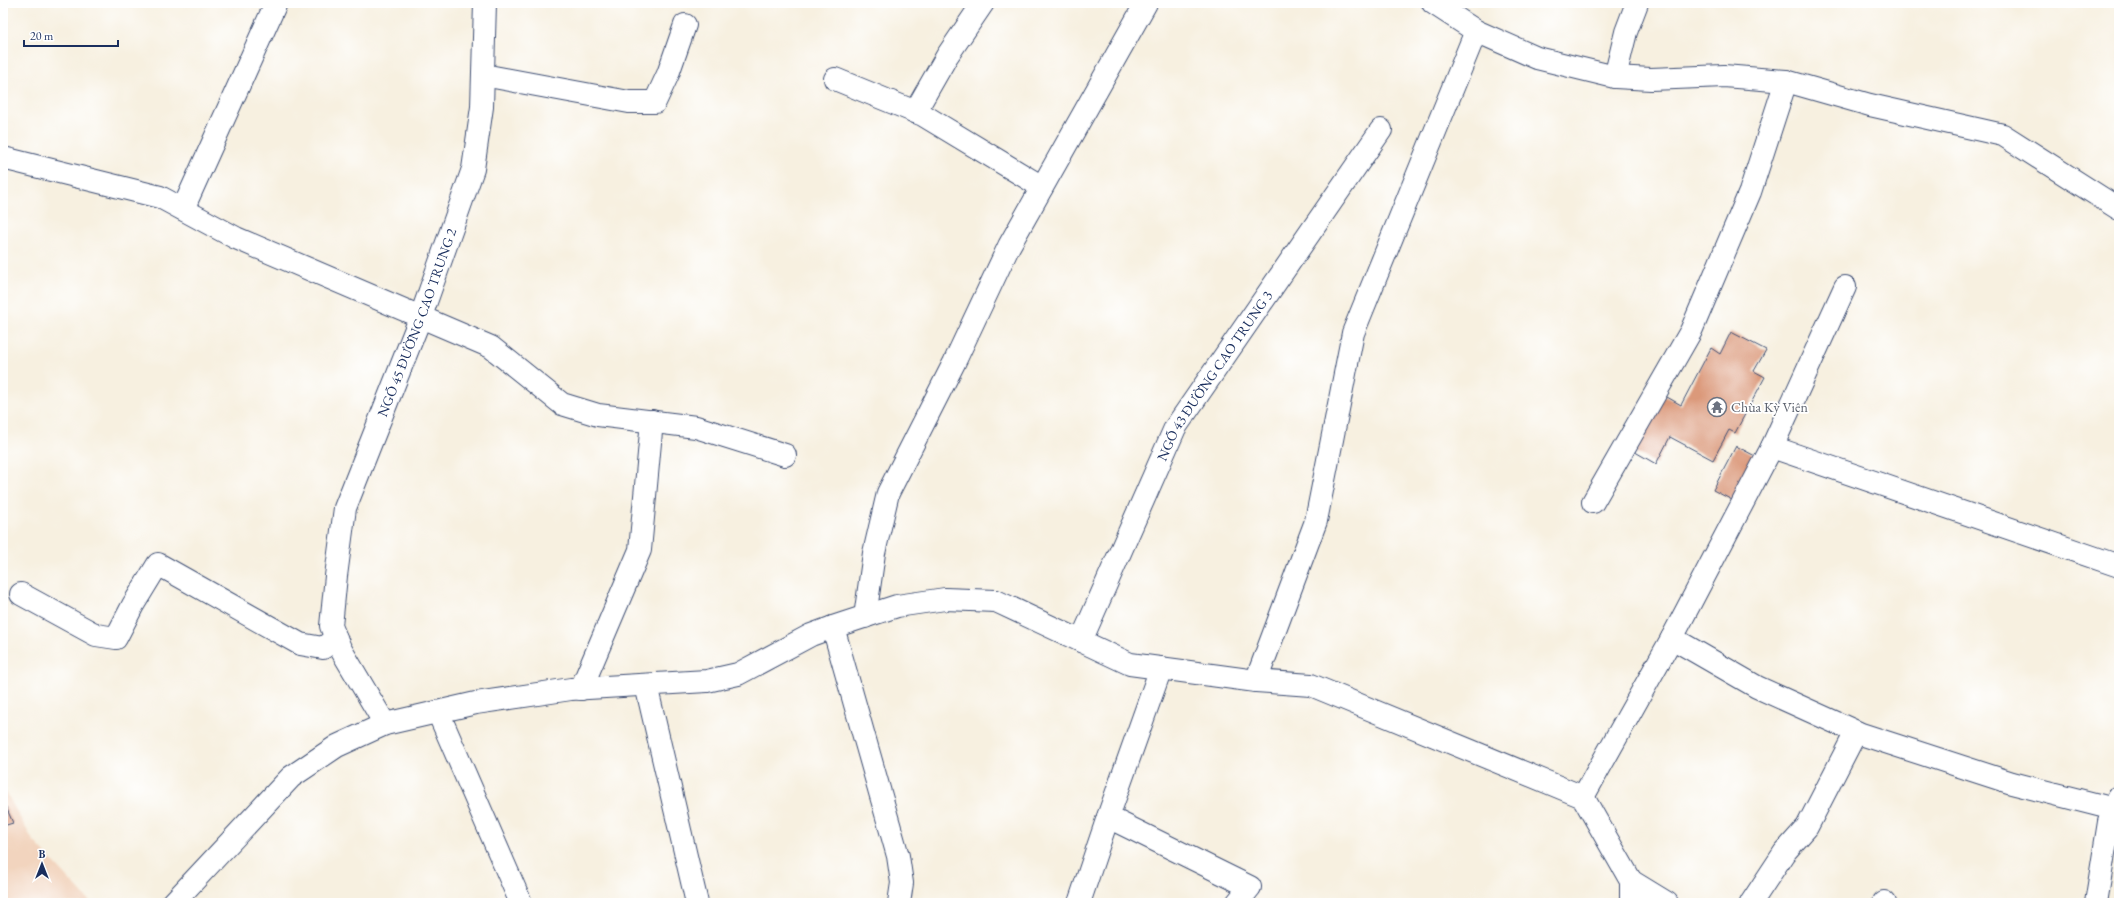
<svg xmlns="http://www.w3.org/2000/svg" width="2122" height="906" viewBox="0 0 2122 906" font-family="'EB Garamond',serif">
<style>
.built{fill:#f2d4be}
.building{fill:#db997a}
.lines{fill:none;stroke-linecap:round;stroke-linejoin:round}
.minor-casing{stroke:#3c4c72;stroke-width:24}
.minor{stroke:#fff;stroke-width:22}
.labels{text-anchor:middle;dominant-baseline:central;stroke-width:3.5;stroke-linejoin:round;paint-order:stroke}
.street-label{font-size:14px;fill:#1b2f5e;stroke:#fff}
.worship-label{font-size:14px;fill:#5b616d;stroke:#fff;text-anchor:start}
</style>
<rect width="100%" height="100%" fill="#fff"/>
<filter id="ink" filterUnits="userSpaceOnUse"><feTurbulence type="fractalNoise" baseFrequency=".025" numOctaves="2"/><feDisplacementMap in="SourceGraphic" scale="8" xChannelSelector="R" yChannelSelector="G"/><feConvolveMatrix kernelMatrix="1 2 1 2 8 2 1 2 1" color-interpolation-filters="sRGB"/></filter>
<filter id="wash" filterUnits="userSpaceOnUse"><feTurbulence type="fractalNoise" baseFrequency=".012" numOctaves="4" result="noise"/><feDisplacementMap in="SourceGraphic" scale="16" xChannelSelector="R" yChannelSelector="G"/><feGaussianBlur stdDeviation="0.9" result="paint"/><feColorMatrix in="noise" values="0 0 0 0 0 0 0 0 0 0 0 0 0 0 0 0 0 1.4 0 .05"/><feComposite in="paint" operator="in"/></filter>
<g filter="url(#wash)">
<rect width="100%" height="100%" fill="#f7f0e0"/>
<path class="built" d="M3,787L32,839L91,903H3Z"/>
<g id="blocks">
<path class="building" d="M1731,332L1766,350L1754,371L1765,377L1735,433L1729,430L1713,460L1670,437L1656,464L1630,449L1660,393L1681,405L1711,348L1720,354Z
M1736,446L1757,457L1734,501L1713,490Z
M6,807L13,823L3,826V808Z"/>
</g>
</g>
<g filter="url(#ink)">
<use href="#blocks" fill-opacity="0" stroke="#3c4c72" stroke-width="1"/>
<g class="lines">
<defs>
<g id="minor">
<path d="M1433,3L1476,31L1537,58L1615,77L1651,79L1724,76L1786,81L1870,105L2003,135L2119,209"/>
<path d="M483,75L629,102H655L668,74L685,25"/>
<path d="M1615,77L1626,32L1637,3"/>
<path d="M835,79L923,115L1042,187"/>
<path d="M915,112L947,56L983,3"/>
<path d="M3,158L160,197L236,238L491,347L562,404L598,415L696,427L785,455"/>
<path d="M183,209L276,3"/>
<path d="M1772,447L2119,566"/>
<path d="M1593,502L1691,331L1750,192L1786,81"/>
<path d="M21,594L96,635L116,638L133,605L158,564L300,644L323,648L336,638"/>
<path d="M865,617L874,553L888,493L954,363L1009,246L1146,3"/>
<path d="M833,627L898,856L902,883L899,903"/>
<path d="M1672,638L1757,687L1861,734L2012,783L2114,809"/>
<path id="s1" d="M1081,641L1175,428L1381,130"/>
<path d="M1161,668L1108,817L1250,887L1237,903"/>
<path d="M1256,681L1316,521L1353,333L1476,31"/>
<path d="M646,685L697,903"/>
<path d="M581,689L640,550L652,421"/>
<path d="M438,712L521,903"/>
<path id="s2" d="M385,724L340,648L331,626L336,576L345,508L421,316L473,169L482,107L485,3"/>
<path d="M1583,797L1672,638L1772,447L1845,287"/>
<path d="M1631,881L1667,903"/>
<path d="M1884,902L1885,903"/>
<path d="M173,903L291,777L337,746L385,724L476,703L571,689L707,681L738,674L811,635L833,627L897,606L945,599L996,601L1130,664L1256,681L1311,685L1583,797L1631,881V903"/>
<path d="M1079,903L1108,817"/>
<path d="M1751,903L1784,853L1807,827L1856,732"/>
<path d="M2096,903L2109,822L2119,797"/>
</g>
</defs>
<use href="#minor" class="minor-casing"/>
<use href="#minor" class="minor"/>
</g>
</g>
<defs>
<symbol id="temple-ring" viewBox="-11 -11 22 22"><circle r="9.5" fill="#fff" stroke="#6b7280" stroke-width="1.5"/><path d="M0-6L5-2H3V0L6.5 2.5H4V6H1.5V3h-3V6H-4V2.5H-6.5L-3 0V-2H-5Z" fill="#6b7280"/></symbol>
</defs>
<g fill-rule="evenodd">
<use href="#temple-ring" x="1706" y="396" width="22" height="22"/>
</g>
<g class="labels">
<g class="street-label">
<text stroke="none"><textPath href="#s2" startOffset="430">NGÕ 45 ĐƯỜNG CAO TRUNG 2</textPath></text>
<text stroke="none"><textPath href="#s1" startOffset="298">NGÕ 43 ĐƯỜNG CAO TRUNG 3</textPath></text>
</g>
<g class="worship-label">
<text x="1731" y="407">Chùa Kỳ Viên</text>
</g>
</g>
<rect width="2122" height="906" fill="none" stroke="#fff" stroke-width="16"/>
<g transform="translate(42 864)" stroke="#ffffff" stroke-width="3" paint-order="stroke">
<path d="M0-3L7 15L0 10L-7 15Z" fill="#1b2f5e"/>
<text y="-6" font-size="11" font-weight="bold" text-anchor="middle" fill="#1b2f5e">B</text>
</g>
<path d="M24 40v6h94v-6" fill="none" stroke="#1b2f5e" stroke-width="2"/>
<text x="30" y="40" font-size="12" fill="#1b2f5e" stroke="#ffffff" stroke-width="3" paint-order="stroke">20 m</text>
</svg>
